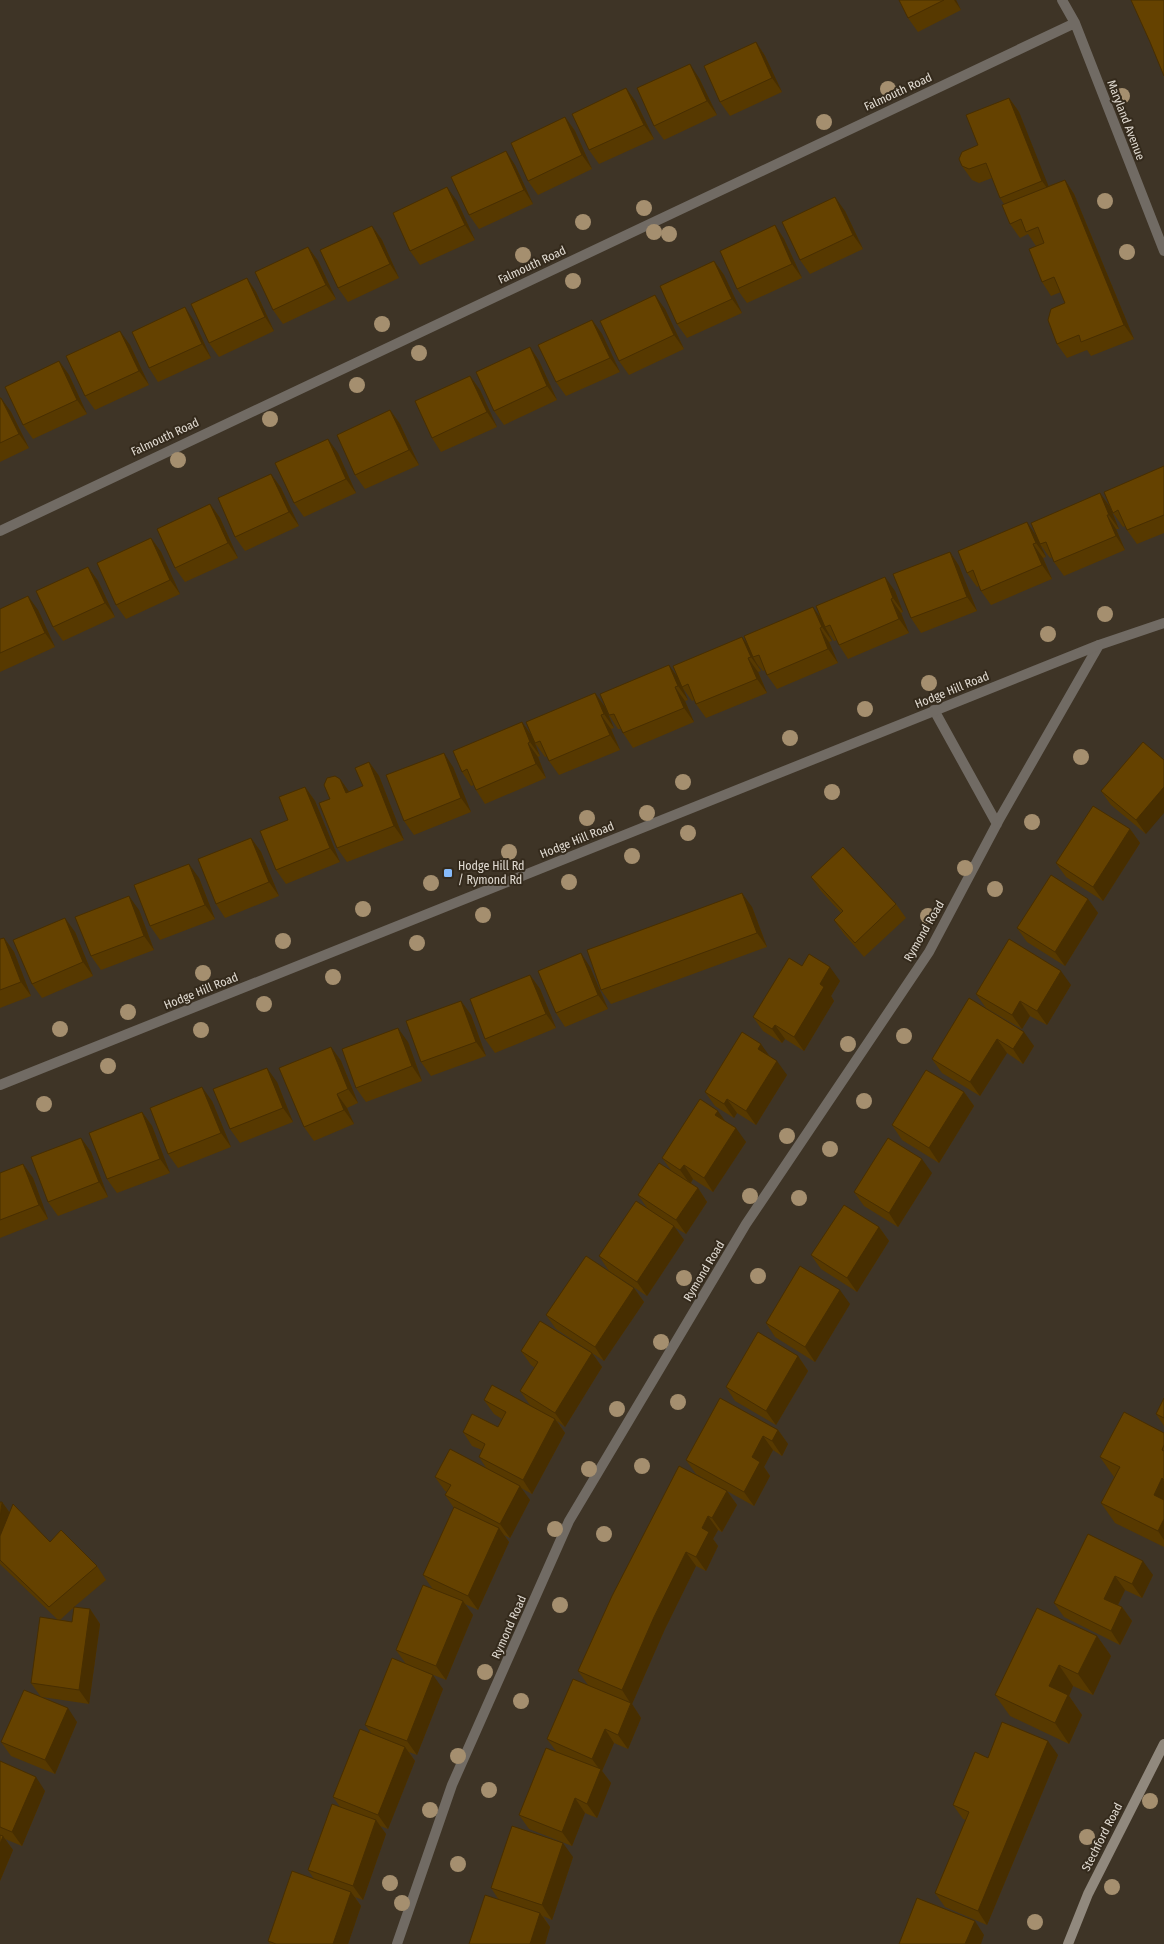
<svg xmlns="http://www.w3.org/2000/svg" width="1164" height="1944" viewBox="0 0 1164 1944" font-family="'Fira Sans Condensed',sans-serif">
<style>
.lines{fill:none;stroke-linecap:round;stroke-linejoin:round}
.minor{stroke:#716b64;stroke-width:10}
.tertiary{stroke:#716b64;stroke-width:10}
.secondary{stroke:#91897e;stroke-width:10}
.tree{fill:#a58f6f}
.wall{fill:#573900;fill-rule:evenodd}
.shaded-wall{fill:#472e00}
.building{fill:#654200;stroke:#472e00}
.poi-dot{fill:#87bbfb;stroke:#342a1c;stroke-width:2}
.labels{text-anchor:middle;dominant-baseline:central;stroke-width:4;stroke-linejoin:round;paint-order:stroke}
.street-label{font-size:12px;fill:#e0dad1;stroke:#342a1c}
.poi-label{font-size:12px;fill:#e0dad1;stroke:#342a1c;text-anchor:start}
</style>
<rect width="100%" height="100%" fill="#3e3426"/>
<g class="lines">
<path class="minor" d="M1062,0L1075,23L1164,251
M0,531L1075,23
M934,710L997,824
M397,1944L452,1785L569,1521L746,1224L929,952L1000,818L1099,645"/>
<path class="tertiary" d="M0,1085L1099,645L1164,623"/>
<path class="secondary" d="M1068,1944L1088,1894L1164,1744"/>
</g>
<g class="tree">
<circle cx="888" cy="89" r="8"/>
<circle cx="1122" cy="96" r="8"/>
<circle cx="824" cy="122" r="8"/>
<circle cx="1105" cy="201" r="8"/>
<circle cx="644" cy="208" r="8"/>
<circle cx="583" cy="222" r="8"/>
<circle cx="654" cy="232" r="8"/>
<circle cx="669" cy="234" r="8"/>
<circle cx="1127" cy="252" r="8"/>
<circle cx="523" cy="255" r="8"/>
<circle cx="573" cy="281" r="8"/>
<circle cx="382" cy="324" r="8"/>
<circle cx="419" cy="353" r="8"/>
<circle cx="357" cy="385" r="8"/>
<circle cx="270" cy="419" r="8"/>
<circle cx="178" cy="460" r="8"/>
<circle cx="1105" cy="614" r="8"/>
<circle cx="1048" cy="634" r="8"/>
<circle cx="929" cy="683" r="8"/>
<circle cx="865" cy="709" r="8"/>
<circle cx="790" cy="738" r="8"/>
<circle cx="1081" cy="757" r="8"/>
<circle cx="683" cy="782" r="8"/>
<circle cx="832" cy="792" r="8"/>
<circle cx="647" cy="813" r="8"/>
<circle cx="587" cy="818" r="8"/>
<circle cx="1032" cy="822" r="8"/>
<circle cx="688" cy="833" r="8"/>
<circle cx="509" cy="852" r="8"/>
<circle cx="632" cy="856" r="8"/>
<circle cx="965" cy="868" r="8"/>
<circle cx="569" cy="882" r="8"/>
<circle cx="431" cy="883" r="8"/>
<circle cx="995" cy="889" r="8"/>
<circle cx="363" cy="909" r="8"/>
<circle cx="483" cy="915" r="8"/>
<circle cx="928" cy="916" r="8"/>
<circle cx="283" cy="941" r="8"/>
<circle cx="417" cy="943" r="8"/>
<circle cx="203" cy="973" r="8"/>
<circle cx="333" cy="977" r="8"/>
<circle cx="264" cy="1004" r="8"/>
<circle cx="128" cy="1012" r="8"/>
<circle cx="60" cy="1029" r="8"/>
<circle cx="201" cy="1030" r="8"/>
<circle cx="904" cy="1036" r="8"/>
<circle cx="848" cy="1044" r="8"/>
<circle cx="108" cy="1066" r="8"/>
<circle cx="864" cy="1101" r="8"/>
<circle cx="44" cy="1104" r="8"/>
<circle cx="787" cy="1136" r="8"/>
<circle cx="830" cy="1149" r="8"/>
<circle cx="750" cy="1196" r="8"/>
<circle cx="799" cy="1198" r="8"/>
<circle cx="758" cy="1276" r="8"/>
<circle cx="684" cy="1278" r="8"/>
<circle cx="661" cy="1342" r="8"/>
<circle cx="678" cy="1402" r="8"/>
<circle cx="617" cy="1409" r="8"/>
<circle cx="642" cy="1466" r="8"/>
<circle cx="589" cy="1469" r="8"/>
<circle cx="555" cy="1529" r="8"/>
<circle cx="604" cy="1534" r="8"/>
<circle cx="560" cy="1605" r="8"/>
<circle cx="485" cy="1672" r="8"/>
<circle cx="521" cy="1701" r="8"/>
<circle cx="458" cy="1756" r="8"/>
<circle cx="489" cy="1790" r="8"/>
<circle cx="1150" cy="1801" r="8"/>
<circle cx="430" cy="1810" r="8"/>
<circle cx="1087" cy="1837" r="8"/>
<circle cx="458" cy="1864" r="8"/>
<circle cx="390" cy="1883" r="8"/>
<circle cx="1112" cy="1887" r="8"/>
<circle cx="402" cy="1903" r="8"/>
<circle cx="1035" cy="1922" r="8"/>
</g>
<path class="wall" d="M899,0H956L961,10L918,32L908,18Z
M756,42L765,56L782,92L730,116L720,102Z
M699,78L717,115L664,140L654,126Z
M626,88L636,102L654,139L599,164L589,150Z
M1009,98L1019,112L1048,186L1065,180L1074,194L1134,339L1091,356L1087,350L1067,358L1057,344L1065,303L1061,292L1051,296L1042,282L1036,246L1028,234L1020,238L1010,224L1004,204L1000,198L992,178L979,183L972,180L962,166L978,145Z
M565,117L575,131L592,169L538,195L528,181Z
M515,165L533,204L479,229L469,215Z
M457,201L475,240L420,265L410,251Z
M845,211L863,249L810,274L800,260Z
M775,225L784,239L802,278L747,303L737,289Z
M372,226L382,240L399,278L348,302L338,288Z
M308,247L318,261L336,299L283,324L273,310Z
M714,261L724,275L742,313L687,338L677,324Z
M247,278L256,292L274,331L219,357L209,343Z
M665,309L684,349L629,375L619,361Z
M592,320L602,334L620,372L566,396L556,382Z
M194,321L211,358L158,382L149,368Z
M130,345L149,385L95,410L85,396Z
M530,347L539,361L557,400L504,425L494,411Z
M59,361L69,375L87,414L33,439L23,425Z
M470,376L480,390L497,427L441,452L432,438Z
M0,398L11,412L29,448L0,462Z
M390,410L400,424L419,465L365,489L355,475Z
M338,453L356,493L304,517L294,503Z
M1164,466V533L1137,544L1127,530L1125,526L1123,527L1113,513Z
M271,474L281,488L299,526L245,551L235,537Z
M1100,493L1110,507L1119,529H1116L1125,550L1064,576L1054,562L1053,557L1050,558L1040,544L1046,557L1043,558L1052,579L991,605L981,591L979,586L977,587L967,573L1037,536Z
M210,504L220,518L238,558L185,582L175,568Z
M151,538L161,552L180,594L126,619L116,605Z
M950,552L959,566L977,611L921,633L911,618Z
M88,567L98,581L115,617L63,641L53,627Z
M895,591L903,612L901,613L909,633L848,659L839,645L837,640L834,641L828,632L832,641L829,642L838,663L777,689L767,675L765,670L763,671L757,664L761,671L758,672L767,693L706,718L696,704L694,700L692,701L682,687L688,700L685,701L694,722L633,748L623,733L621,729H618L609,715L679,679L742,637L747,644L820,615Z
M0,609L38,610L55,647L0,672Z
M595,693L605,707L614,728L611,729L620,750L559,775L549,761L547,756L545,757L535,743L540,756L538,757L546,778L485,804L476,790L474,785L471,786L462,772L522,722L532,736Z
M1143,742L1146,834L1111,805L1101,791Z
M369,762L379,776L404,840L347,862L337,848L330,799L340,779L349,792L363,786Z
M453,767L471,812L414,835L404,821Z
M305,787L315,801L340,862L286,884L276,870L288,820Z
M1130,829L1140,843L1103,901L1066,877L1056,863Z
M251,838L261,852L279,896L225,918L216,904Z
M811,877L896,904L906,918L864,957L844,934L834,920L841,913L821,891Z
M199,878L215,919L160,940L150,926Z
M1088,899L1098,913L1065,966L1027,942L1017,928Z
M752,907L767,947L611,1004L601,990Z
M139,910L154,950L101,970L91,956Z
M75,932L93,976L42,998L32,984Z
M4,938L14,952L31,996L0,1008V939Z
M802,966L840,981L831,996L834,1001L804,1051L785,1039L782,1043L763,1031L753,1017Z
M590,967L608,1009L565,1027L556,1013Z
M530,975L540,989L556,1028L495,1053L485,1039Z
M1071,985L1047,1025L1030,1016L1022,1029L986,1008L976,994Z
M969,998L1034,1046L1023,1064L1007,1053L980,1096L942,1073L932,1059Z
M461,1001L471,1015L486,1056L431,1076L421,1062Z
M408,1042L422,1081L366,1102L356,1088Z
M331,1047L341,1061L358,1103L347,1108L354,1124L314,1141L304,1127Z
M770,1056L787,1075L756,1125L737,1113L734,1118L715,1106L705,1092Z
M277,1082L293,1122L240,1143L230,1129Z
M964,1092L974,1106L939,1163L902,1140L892,1125Z
M212,1101L231,1147L178,1168L168,1154Z
M142,1112L152,1126L170,1173L117,1193L107,1179Z
M726,1122L746,1142L713,1192L693,1179L691,1183L698,1188L707,1202L686,1234L674,1227L684,1240L647,1296L609,1271L599,1256L648,1209L638,1195L671,1170L662,1158Z
M81,1138L91,1152L108,1197L58,1216L48,1202Z
M23,1164L33,1178L48,1219L0,1238V1173Z
M932,1173L898,1227L864,1206L854,1192Z
M879,1227L889,1241L857,1292L821,1269L811,1255Z
M634,1288L644,1302L604,1361L592,1353L602,1367L565,1427L557,1421L565,1433L532,1494L521,1488L530,1500L510,1538L504,1535L509,1542L478,1610L465,1604L473,1615L446,1680L406,1664L396,1650L432,1588L423,1575L454,1508L445,1495L447,1492L445,1491L435,1477L487,1469L479,1457L482,1450L472,1446L463,1432L498,1427L502,1419L494,1414L484,1400L541,1412L530,1405L520,1391L535,1368L531,1365L521,1351L591,1352L556,1329L546,1315Z
M850,1304L815,1362L775,1337L766,1323Z
M798,1356L808,1371L776,1425L735,1401L726,1387Z
M1164,1398V1426L1156,1414Z
M778,1430L788,1444L782,1456L773,1450L764,1467L770,1476L754,1506L727,1491L737,1505L722,1532L718,1530L713,1539L718,1546L706,1571L696,1566L664,1631L632,1704L641,1718L628,1749L614,1743L602,1771L611,1783L597,1818L585,1813L572,1846L529,1829L519,1815L556,1751L547,1739L588,1685L578,1671L724,1490L696,1474L686,1460Z
M1164,1433V1547L1115,1523L1101,1503L1114,1477L1100,1457Z
M0,1502H2L10,1513L50,1542L97,1566L106,1580L74,1607L90,1609L100,1624L89,1704L42,1697L77,1722L55,1774L11,1756L1,1742L41,1697L31,1683L58,1620L3,1567L0,1564ZM74,1608L72,1622L60,1620L72,1609Z
M1088,1534L1153,1575L1142,1598L1125,1590L1118,1605L1122,1607L1132,1621L1120,1645L1064,1617L1054,1603Z
M1097,1636L1111,1656L1093,1695L1073,1686L1069,1696L1082,1715L1069,1744L1010,1716L995,1695Z
M443,1689L417,1755L409,1752L415,1761L388,1829L380,1826L386,1834L363,1900L355,1897L361,1906L348,1944H270L268,1941L314,1879L308,1870L341,1808L333,1797L371,1733L365,1725Z
M1058,1755L987,1925L945,1907L935,1893L966,1820L963,1819L953,1805L988,1758Z
M0,1761L45,1791L22,1846L5,1839L13,1850L0,1881Z
M573,1857L552,1920L543,1916L550,1927L545,1944H469L499,1900L491,1888Z"/>
<path class="shaded-wall" d="M954,0H956L961,10Z
M756,42L765,56L782,92L772,78Z
M690,64L699,78L717,115L707,101Z
M626,88L636,102L654,139L644,125Z
M1009,98L1019,112L1052,195L1042,181Z
M565,117L575,131L592,169L582,155Z
M506,151L515,165L533,204L524,190Z
M1065,180L1074,194L1134,339L1124,325Z
M447,187L457,201L475,240L465,225Z
M835,197L845,211L863,249L853,235Z
M775,225L784,239L802,278L792,264Z
M372,226L382,240L399,278L390,264Z
M308,247L318,261L336,299L326,285Z
M714,261L724,275L742,313L732,299Z
M247,278L256,292L274,331L265,317Z
M655,295L665,309L684,349L674,335Z
M185,307L194,321L211,358L202,344Z
M592,320L602,334L620,372L610,358Z
M120,331L130,345L149,385L139,371Z
M530,347L539,361L557,400L547,386Z
M59,361L69,375L87,414L77,400Z
M470,376L480,390L497,427L487,412Z
M1,398L11,412L29,448L19,434Z
M390,410L400,424L419,465L409,450Z
M328,439L338,453L356,493L346,479Z
M271,474L281,488L299,526L289,512Z
M1100,493L1110,507L1119,529L1109,515Z
M210,504L220,518L238,558L228,543Z
M1107,515L1116,529L1125,550L1116,536Z
M1027,522L1037,537L1046,557L1036,543Z
M151,538L161,552L180,594L170,580Z
M1033,544L1043,558L1052,579L1042,565Z
M950,552L959,566L977,611L967,597Z
M88,567L98,581L115,617L105,603Z
M885,577L895,591L903,612L893,598Z
M28,596L38,610L55,647L45,633Z
M891,599L901,613L909,633L899,619Z
M813,607L823,621L825,627L828,632L832,641L822,627Z
M820,628L829,642L838,663L828,649Z
M742,637L752,651L753,657L761,671L751,657Z
M748,658L758,672L767,693L757,679Z
M669,665L679,679L688,700L678,686Z
M675,687L685,701L694,722L684,708Z
M595,693L605,707L614,728L604,714Z
M601,715L611,729L620,750L610,735Z
M522,722L532,736L540,756L530,742Z
M528,743L538,757L546,778L536,764Z
M444,753L453,767L471,812L461,798Z
M369,762L379,776L404,840L394,826Z
M340,779L350,793H346Z
M305,787L315,801L340,862L330,848Z
M1164,787V813L1146,834L1136,820Z
M1130,829L1140,843L1103,901L1093,887Z
M251,838L261,852L279,896L269,882Z
M189,864L199,878L215,919L205,905Z
M742,893L752,907L767,947L757,933Z
M129,896L139,910L154,950L144,936Z
M1088,899L1098,913L1065,966L1055,952Z
M65,918L75,932L93,976L83,962Z
M4,938L14,952L31,996L21,982Z
M581,953L590,967L608,1009L598,995Z
M830,967L840,981L831,996L834,1001L804,1051L794,1037L820,984Z
M1061,971L1071,985L1047,1025L1037,1011Z
M530,975L540,989L556,1028L546,1014Z
M461,1001L471,1015L486,1056L476,1042Z
M1020,1001L1030,1016L1022,1029L1012,1015Z
M775,1025L785,1039L782,1043L772,1029Z
M398,1028L408,1042L422,1081L412,1066Z
M1024,1032L1034,1046L1023,1064L1013,1049Z
M997,1039L1007,1053L980,1096L970,1082Z
M761,1044L771,1058L758,1049Z
M331,1047L341,1061L358,1103L348,1089Z
M777,1061L787,1075L756,1125L746,1111Z
M267,1068L277,1082L293,1122L283,1108Z
M202,1087L212,1101L231,1147L221,1133Z
M964,1092L974,1106L939,1163L929,1148Z
M337,1094L347,1108L354,1124L344,1110Z
M727,1099L737,1113L734,1118L724,1104Z
M718,1111L728,1125L715,1115Z
M142,1112L152,1126L170,1173L160,1159Z
M736,1128L746,1142L713,1192L704,1178Z
M81,1138L91,1152L108,1197L99,1182Z
M922,1159L932,1173L898,1227L889,1213Z
M23,1164L33,1178L48,1219L39,1205Z
M684,1165L693,1179L690,1184L680,1170Z
M698,1188L707,1202L686,1234L676,1220Z
M674,1226L684,1240L647,1296L637,1282Z
M879,1227L889,1241L857,1292L847,1278Z
M634,1288L644,1302L604,1361L595,1347Z
M840,1290L850,1304L815,1362L805,1347Z
M592,1353L602,1367L565,1427L555,1413Z
M798,1356L808,1371L776,1425L766,1411Z
M555,1419L565,1433L532,1494L523,1480Z
M778,1430L788,1444L782,1456L772,1441Z
M763,1436L773,1450L764,1467L770,1476L754,1506L744,1492L752,1457Z
M1162,1478L1164,1481V1510L1154,1495Z
M520,1486L530,1500L510,1538L500,1524Z
M727,1491L737,1505L722,1532L712,1518Z
M2,1502L12,1516L0,1537V1519Z
M708,1516L718,1530L713,1539L718,1546L706,1571L696,1557L702,1528Z
M1164,1519V1540L1158,1531Z
M499,1528L509,1542L478,1610L468,1596Z
M686,1552L696,1566L664,1631L632,1704L641,1718L628,1749L618,1735L631,1704L622,1690L654,1617Z
M1143,1561L1153,1575L1142,1598L1132,1584Z
M1115,1576L1125,1590L1114,1613L1104,1599Z
M463,1601L473,1615L446,1680L436,1666Z
M1122,1607L1132,1621L1120,1645L1111,1631Z
M90,1609L100,1624L89,1704L79,1690Z
M1097,1636L1111,1656L1093,1695L1078,1674Z
M1059,1665L1073,1686L1069,1696L1082,1715L1069,1744L1055,1723L1049,1686Z
M433,1675L443,1689L417,1755L407,1741Z
M68,1708L77,1722L55,1774L45,1760Z
M605,1729L614,1743L602,1771L611,1783L597,1818L587,1804L600,1770L592,1759Z
M1048,1741L1058,1755L987,1925L978,1911Z
M405,1747L415,1761L388,1829L378,1815Z
M36,1777L45,1791L22,1846L12,1832Z
M575,1798L585,1813L572,1846L562,1832Z
M376,1820L386,1834L363,1900L353,1886Z
M3,1836L13,1850L0,1881V1844Z
M563,1843L573,1857L552,1920L542,1905Z
M351,1892L361,1906L348,1944H333Z
M540,1913L550,1927L545,1944H530Z
M975,1921L984,1935L981,1944H965Z"/>
<path class="building" d="M899,0H944L908,18Z
M1131,0H1164V76L1150,42Z
M756,42L772,78L720,102L704,66Z
M690,64L707,101L654,126L637,88Z
M626,88L644,125L589,150L572,114Z
M1009,98L1042,181L1000,198L986,163L969,169L962,166L959,159L962,152L978,145L966,115Z
M565,117L582,155L528,181L511,143Z
M506,151L524,190L469,215L451,177Z
M1065,180L1124,325L1081,342L1079,335L1057,344L1048,320L1051,309L1065,303L1054,277L1042,282L1029,249L1044,243L1038,227L1026,232L1021,219L1010,224L1002,205Z
M447,187L465,225L410,251L393,213Z
M835,197L853,235L800,260L782,222Z
M775,225L792,264L737,289L720,251Z
M372,226L390,264L338,288L320,250Z
M308,247L326,285L273,310L255,272Z
M714,261L732,299L677,324L660,286Z
M247,278L265,317L209,343L191,304Z
M655,295L674,335L619,361L600,321Z
M185,307L202,344L149,368L132,332Z
M592,320L610,358L556,382L538,345Z
M120,331L139,371L85,396L66,356Z
M530,347L547,386L494,411L476,372Z
M59,361L77,400L23,425L5,387Z
M470,376L487,412L432,438L415,401Z
M0,398H1L19,434L0,443Z
M390,410L409,450L355,475L337,435Z
M328,439L346,479L294,503L275,463Z
M1164,466V515L1127,530L1118,510L1113,513L1104,492Z
M271,474L289,512L235,537L218,498Z
M1100,493L1109,515H1107L1116,536L1054,562L1046,542L1040,544L1031,523Z
M210,504L228,543L175,568L157,529Z
M1027,522L1036,543L1033,544L1042,565L981,591L973,570L967,573L958,551Z
M151,538L170,580L116,605L97,563Z
M950,552L967,597L911,618L893,574Z
M88,567L105,603L53,627L36,591Z
M885,577L893,598L891,599L899,619L839,645L830,625L825,627L816,606Z
M28,596L45,633L0,653V609Z
M813,607L822,627L820,628L828,649L767,675L759,655L753,657L744,636Z
M742,637L751,657L748,658L757,679L696,704L688,684L682,687L673,666Z
M669,665L678,686L675,687L684,708L623,733L614,714L609,715L600,694Z
M595,693L604,714L601,715L610,735L549,761L540,741L535,743L526,722Z
M522,722L530,742L528,743L536,764L476,790L467,769L462,772L453,751Z
M1143,742L1164,760V787L1136,820L1101,791Z
M444,753L461,798L404,821L386,775Z
M369,762L394,826L337,848L319,803L330,799L324,785L327,778L335,776L340,779L346,793L363,786L355,768Z
M305,787L330,848L276,870L260,831L288,820L279,797Z
M1093,806L1130,829L1093,887L1056,863Z
M251,838L269,882L216,904L198,859Z
M843,847L896,904L855,943L834,920L843,911L811,877Z
M189,864L205,905L150,926L134,885Z
M1051,875L1088,899L1055,952L1017,928Z
M742,893L757,933L601,990L587,950Z
M129,896L144,936L91,956L75,917Z
M65,918L83,962L32,984L13,940Z
M4,938L21,982L0,990V939Z
M1009,939L1061,971L1037,1011L1020,1001L1012,1015L976,994Z
M581,953L598,995L556,1013L538,971Z
M809,954L830,967L820,984L824,987L794,1037L775,1025L772,1029L753,1017L789,958L802,966Z
M530,975L546,1014L485,1039L470,999Z
M969,998L1024,1032L1013,1049L997,1039L970,1082L932,1059Z
M461,1001L476,1042L421,1062L406,1021Z
M398,1028L412,1066L356,1088L342,1049Z
M742,1032L761,1044L758,1049L777,1061L746,1111L727,1099L724,1104L705,1092Z
M331,1047L348,1089L337,1094L344,1110L304,1127L279,1068Z
M267,1068L283,1108L230,1129L213,1089Z
M926,1070L964,1092L929,1148L892,1125Z
M202,1087L221,1133L168,1154L150,1108Z
M700,1099L718,1111L715,1115L736,1128L704,1178L684,1165L680,1170L662,1158Z
M142,1112L160,1159L107,1179L89,1133Z
M81,1138L99,1182L48,1202L31,1157Z
M888,1138L922,1159L889,1213L854,1192Z
M659,1163L698,1188L676,1220L638,1195Z
M23,1164L39,1205L0,1220V1173Z
M636,1201L674,1226L637,1282L599,1256Z
M844,1205L879,1227L847,1278L811,1255Z
M586,1256L634,1288L595,1347L546,1315Z
M800,1266L840,1290L805,1347L766,1323Z
M540,1321L592,1353L555,1413L520,1391L538,1362L521,1351Z
M758,1332L798,1356L766,1411L726,1387Z
M492,1385L555,1419L523,1480L479,1457L485,1444L463,1432L472,1414L498,1427L506,1412L484,1400Z
M720,1398L778,1430L772,1441L763,1436L752,1457L760,1462L744,1492L686,1460Z
M1164,1398V1418L1156,1414Z
M1124,1412L1164,1433V1445L1162,1450L1164,1451V1480L1162,1478L1154,1495L1164,1500V1519L1158,1531L1101,1503L1120,1467L1100,1457Z
M450,1449L520,1486L500,1524L445,1495L451,1485L435,1477Z
M679,1466L727,1491L712,1518L708,1516L702,1528L709,1532L696,1557L686,1552L654,1617L622,1690L578,1671L612,1596Z
M0,1502H2L0,1519Z
M13,1504L50,1542L61,1530L97,1566L49,1607L0,1560V1536Z
M454,1507L499,1528L468,1596L423,1575Z
M1088,1534L1143,1561L1132,1584L1115,1576L1104,1599L1122,1607L1111,1631L1054,1603Z
M423,1585L463,1601L436,1666L396,1650Z
M74,1607L90,1609L79,1690L31,1683L40,1617L72,1622Z
M1037,1608L1097,1636L1078,1674L1059,1665L1049,1686L1068,1695L1055,1723L995,1695Z
M392,1658L433,1675L407,1741L365,1725Z
M573,1679L631,1703L618,1735L605,1729L592,1759L547,1739Z
M24,1690L68,1708L45,1760L1,1742Z
M1002,1722L1048,1741L978,1911L935,1893L969,1812L953,1805L975,1752L988,1758Z
M360,1729L405,1747L378,1815L333,1797Z
M546,1748L601,1769L587,1804L575,1798L562,1832L519,1815Z
M0,1761L36,1777L12,1832L0,1827Z
M332,1804L376,1820L353,1886L308,1870Z
M512,1826L563,1843L542,1905L491,1888Z
M0,1835L3,1836L0,1844Z
M292,1871L351,1892L333,1944H276L268,1941Z
M485,1895L540,1913L530,1944H469Z
M917,1898L975,1921L965,1944H899Z"/>
<rect class="poi-dot" x="443" y="868" width="10" height="10" rx="2.5"/>
<g class="labels">
<g class="street-label">
<text transform="translate(898 92) rotate(-25)">Falmouth Road</text>
<text transform="translate(1126 120) rotate(69)">Maryland Avenue</text>
<text transform="translate(532 265) rotate(-25)">Falmouth Road</text>
<text transform="translate(165 437) rotate(-25)">Falmouth Road</text>
<text transform="translate(952 690) rotate(-22)">Hodge Hill Road</text>
<text transform="translate(577 840) rotate(-22)">Hodge Hill Road</text>
<text transform="translate(924 931) rotate(-60)">Rymond Road</text>
<text transform="translate(201 991) rotate(-22)">Hodge Hill Road</text>
<text transform="translate(704 1271) rotate(-59)">Rymond Road</text>
<text transform="translate(509 1627) rotate(-66)">Rymond Road</text>
<text transform="translate(1102 1837) rotate(-63)">Stechford Road</text>
</g>
<g class="poi-label">
<text x="458" y="866">Hodge Hill Rd<tspan x="458" dy="14">/ Rymond Rd</tspan></text>
</g>
</g>
</svg>
